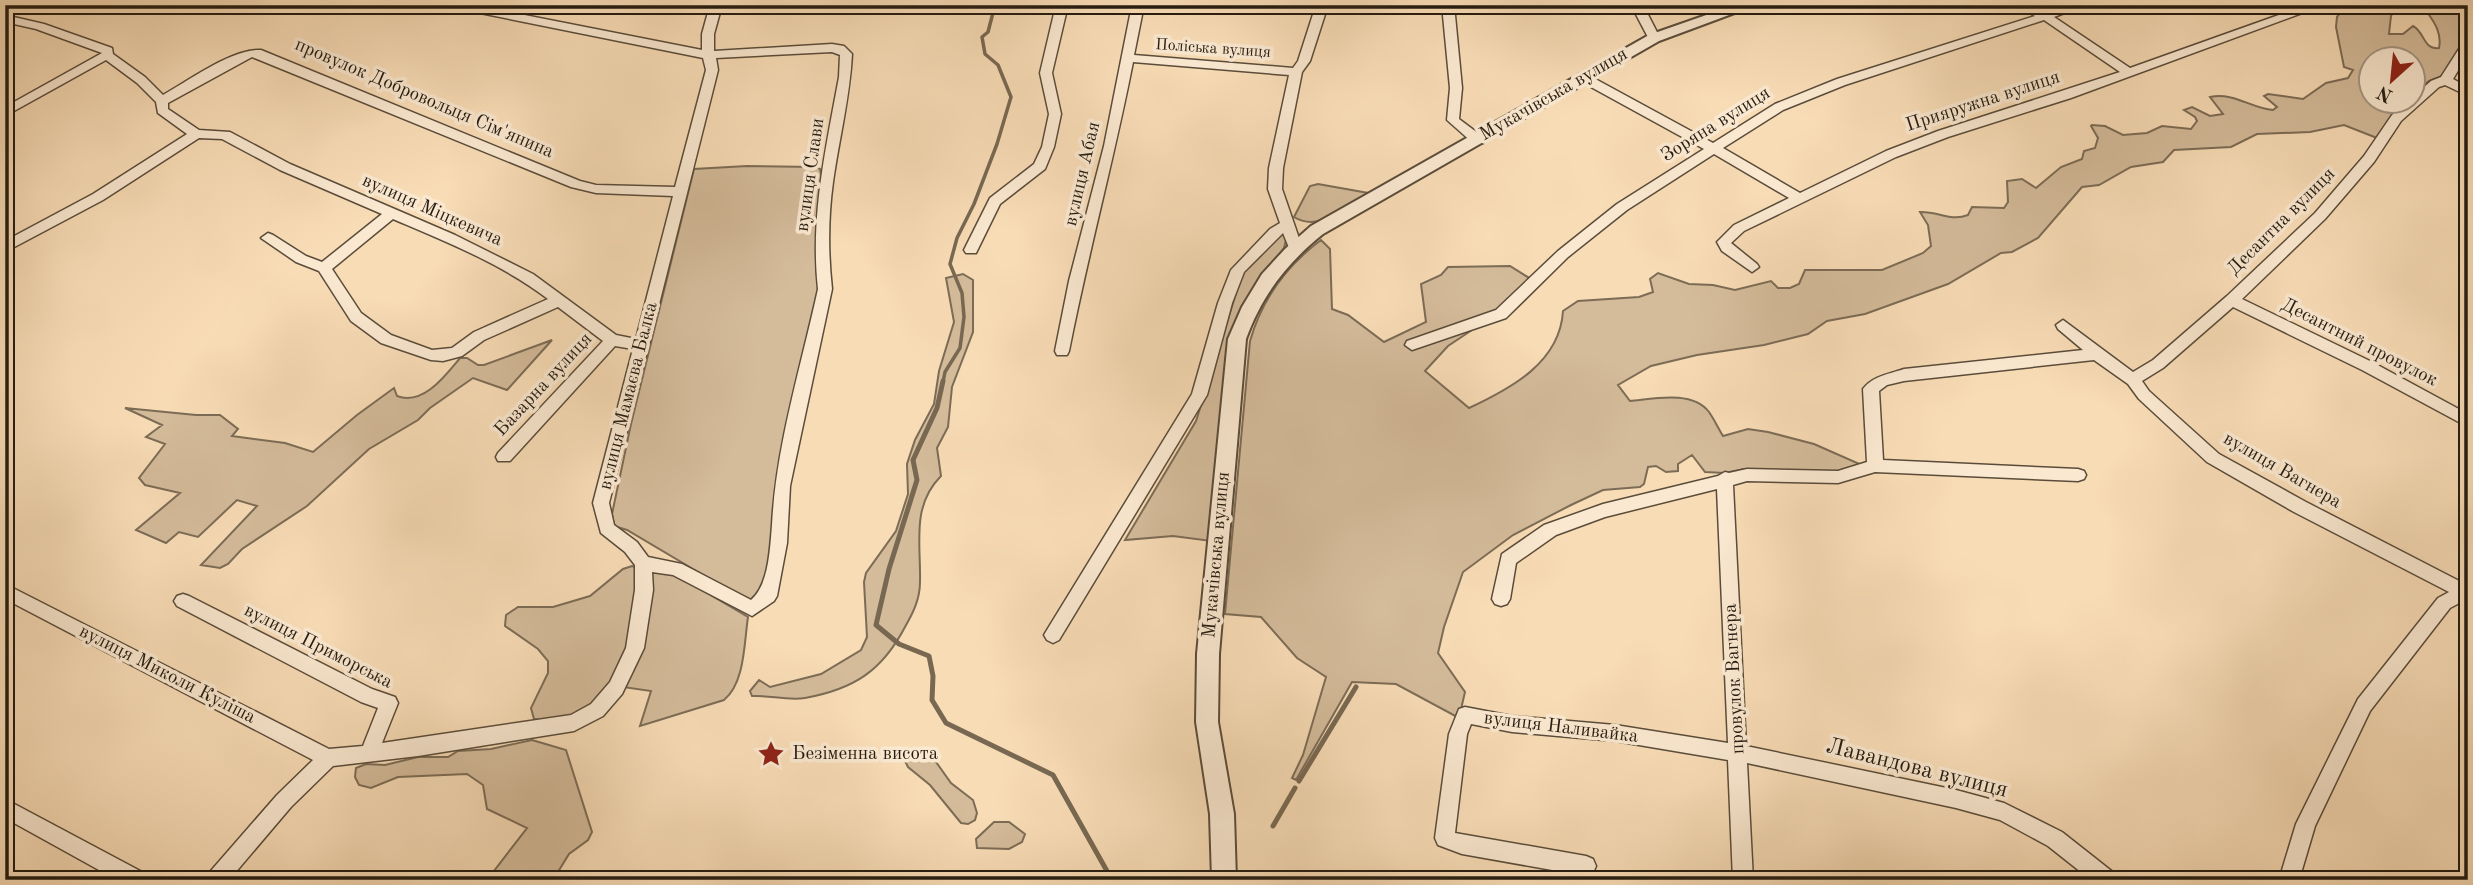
<svg xmlns="http://www.w3.org/2000/svg" width="2473" height="885" viewBox="0 0 2473 885" font-family="'Old Standard TT',serif">
<style>
.green{fill:#d4bb9a;stroke:#7c6c56;stroke-width:2}
.lines{fill:none;stroke-linecap:round;stroke-linejoin:round}
.stream-far1{stroke:#786852;stroke-width:3.5}
.stream{stroke:#786852;stroke-width:5}
.minor-casing{stroke:#5a4c3a;stroke-width:3}
.tertiary-casing{stroke:#5a4c3a;stroke-width:4}
.minor{fill:#fae8d0;fill-rule:evenodd}
.tertiary{fill:#fae8d0;fill-rule:evenodd}
.labels{text-anchor:middle;dominant-baseline:central;stroke-width:7;stroke-linejoin:round;paint-order:stroke}
.far-street-label{font-size:16px;fill:#251c11;stroke:#fae8d0}
.street-label{font-size:19px;fill:#251c11;stroke:#fae8d0}
.poi-label{font-size:19px;fill:#251c11;stroke:#fae8d0;text-anchor:start}
.near-street-label{font-size:23px;fill:#251c11;stroke:#fae8d0}
</style>
<rect width="100%" height="100%" fill="#f8dcb6"/>
<filter id="stains"><feTurbulence type="fractalNoise" baseFrequency=".00286" numOctaves="4"/><feColorMatrix values="0 0 0 0 .2 0 0 0 0 .09 0 0 0 0 .02 0 0 0 .5 -.17"/></filter>
<radialGradient id="worn" r=".72"><stop offset=".6" stop-color="#630" stop-opacity="0"/><stop offset="1" stop-color="#630" stop-opacity=".3"/></radialGradient>
<path class="green" d="M2346,5H2396L2391,16L2389,34H2403L2413,26C2425,32 2423,50 2439,48C2442,34 2435,23 2427,12L2429,7L2468,5V27L2464,28L2462,47L2443,76L2429,81L2414,94V60H2372V102H2407L2377,138L2344,125L2310,132L2257,134L2231,147L2174,150L2163,162L2131,167L2099,185L2082,187L2038,238L2012,252L2001,253L1948,284L1865,314L1827,321L1808,334L1764,345L1697,355L1651,366L1618,385L1630,401C1653,399 1692,390 1709,412C1714,419 1718,428 1723,436L1748,429L1768,432L1814,444L1864,466L1836,473L1744,469L1725,473L1705,472L1692,455L1678,464V471L1666,472L1656,466L1648,467L1644,484L1640,487L1603,490L1571,505L1513,535L1463,572L1444,627L1438,653L1465,692L1459,718L1396,684L1352,682L1296,780L1292,778L1303,755L1326,677L1297,658L1261,617L1225,614L1250,341C1262,299 1286,266 1321,240L1330,249L1332,309L1348,315L1384,342L1426,322L1421,284L1441,275L1448,267L1510,266L1534,281L1499,312L1448,346L1425,371L1469,408C1512,388 1560,362 1563,311L1578,301L1639,297L1653,292L1650,279L1658,273L1689,284L1713,285L1735,290L1771,281L1778,288H1790L1799,284L1805,270H1882L1923,253L1931,246L1928,225L1920,212C1938,211 1950,222 1968,215L1972,207L2004,208L2008,202L2007,181L2022,179L2036,188L2061,167L2082,159L2084,151L2095,148L2098,138L2091,126L2092,125L2105,126L2123,135L2147,133L2162,126L2191,129L2197,121L2195,117L2184,110L2192,107L2210,116L2223,114L2210,97C2234,92 2250,108 2273,110L2277,107L2264,96L2268,94L2303,99L2326,83L2348,78L2353,70L2344,67L2336,27L2337,17Z
M747,166L816,167L820,169C825,184 818,202 817,218C816,242 817,266 820,289L776,486L773,546L761,595L747,601L627,530L614,526L612,514L631,424L694,169Z
M1318,184L1374,194C1350,206 1319,233 1294,217L1310,186Z
M1284,232L1286,240L1284,248L1254,287L1240,311L1211,541L1173,536L1125,540L1196,421L1243,271L1266,244Z
M963,274L973,280V332L952,387L948,427L937,448L941,476C911,506 921,544 920,582C920,599 913,613 905,627C882,671 854,689 805,698C788,701 769,695 752,696L750,691L759,680L770,687L821,674L861,650L867,637L864,582L866,573L896,531L908,494L907,464L915,440L934,404L939,371L954,322L946,278Z
M552,340L507,390L473,378L430,408L418,420L369,449L307,506L242,549L228,564L220,568L201,565L257,506L237,500L198,537L179,532L166,543L136,530L180,493L145,485L139,478L165,444L146,437L162,425L125,408L196,415H220L238,429L232,436L285,443L313,452L357,415L394,388L397,396C423,406 445,376 460,358H467L478,365H484Z
M632,566L638,568L627,656L598,701L570,717L547,721L534,719L531,708L548,673V661L538,649L505,626L506,615L518,607H553L590,596L623,569Z
M650,569L673,573L748,617C744,643 745,683 724,700L640,726L651,691L623,687Z
M532,740L566,750L592,832L588,840L569,854L553,880H487L527,828L487,809L483,785L467,774L398,777L371,788L359,785L355,777L356,768L366,764L385,765L418,757H448L458,751L491,749Z
M918,752L936,762L951,783L973,800L977,813L975,820L968,824L961,823L930,785L908,767L905,761L910,754Z
M994,822H1009L1025,834L1022,842L1009,849L977,848L976,839Z"/>
<g class="lines">
<path class="stream-far1" d="M943,382L945,372L960,348L964,317L962,293L950,264L957,238L974,204L997,144L1011,97L998,65L985,54L982,37L988,32L995,5"/>
<path class="stream" d="M943,381L937,408L913,460L917,480L889,569L876,625L899,644L929,656L933,676L932,700L946,723L1053,775L1112,880
M1299,781L1356,687
M1273,826L1295,788"/>
<defs>
<path id="minor" d="M449,5H474L702,50V34L710,5H722L714,34V51L832,44L844,46L852,54C850,97 839,139 833,182C828,218 828,253 832,289L790,486L787,543L777,596L774,601L752,616L673,575L652,572L653,590L644,648L622,694L603,716L574,731L418,756L333,766L291,807L229,880H206L209,873L277,795L313,760L5,599V584L329,749L363,746L378,708L361,702L177,606L174,601L177,596L183,594L189,596L372,689L395,697L398,703L382,743L571,715L591,704L610,682L626,648L635,590V565L625,552L601,533L593,503L633,349L615,346L510,461H498L496,457L498,453L603,341L558,307L484,340L462,356L443,361L431,360L381,343L351,321L319,271L296,262L261,238L268,233L273,235L306,256L322,262L382,214L280,170L222,139L199,138L103,200L5,252V241L93,194L187,134L158,113L156,102L137,83L106,60L5,116V107L102,53L36,29L5,22V15L44,24L112,48L113,54L145,77L163,95C188,81 233,48 261,50L580,181L596,185L675,187L706,70L703,58L455,8ZM832,52L840,55L839,77C826,148 810,216 818,289C801,367 776,446 772,525C770,548 769,585 751,600L682,564L648,557L637,542L614,525L609,503L718,70L716,58ZM252,57L571,187L596,193L673,196L636,339L616,335L533,274L455,235L290,164L230,132L199,130L168,109V103ZM393,219C447,242 502,264 548,299L474,332L452,348L432,350L391,335L361,313L332,269Z
M1056,5H1068L1052,73L1061,114L1054,147L1045,169L1000,204L976,253H966L964,250L990,198L1034,164L1042,147L1049,114L1040,73Z
M1132,5H1144L1134,55L1293,68L1298,61L1316,5H1328L1310,61L1302,72L1283,168L1282,189L1302,247L1295,252L1290,250L1283,233L1244,272L1232,303L1207,395L1059,640L1053,643L1047,640L1044,635L1047,630L1192,394L1218,303L1231,270L1270,229L1280,223L1268,189L1269,168L1289,75L1133,62C1114,159 1088,254 1069,351L1067,355H1057L1055,351L1069,281L1104,146Z
M1442,5H1454L1462,88L1459,119L1483,137V143H1473L1447,120L1450,88Z
M1631,5H1643L1660,38L1658,41H1650Z
M2016,5H2032L2046,12L2067,5H2085L2054,17L2130,68L2290,11V5H2302V13L2071,98L1948,137L1896,157L1744,231L1731,243L1757,264L1759,267L1752,272L1722,251L1717,242L1734,225L1789,198L1714,154L1627,210L1568,257L1506,318L1412,350L1405,345L1407,341L1496,310L1558,251L1617,204L1704,149L1580,81V75H1588L1713,143L1775,104L1837,79L2035,16ZM2044,20L2120,72L1938,131L1886,151L1800,193L1723,148L1783,110L1845,85Z
M2468,40V54L2453,79L2468,87V96L2445,85L2439,87L2401,121L2374,162L2325,219L2242,299L2372,362L2468,414V427L2362,370L2233,307L2163,368L2142,381L2149,391L2219,454L2306,502L2465,584L2468,583V601L2465,600L2450,608L2370,711L2315,826L2299,880H2279L2296,824L2358,699L2438,598L2449,592L2294,512L2207,462L2139,399L2128,384L2094,360L1904,381L1887,385L1879,391L1883,460L2078,469L2084,471L2086,475L2084,479L2078,481L1875,472L1838,483L1747,481L1733,485L1746,746L1956,790L2004,803L2062,832L2114,873L2117,880H2091L2048,846L2000,820L1956,808L1747,763L1753,880H1733L1728,760L1615,741L1512,732L1471,724L1467,734L1455,833L1586,856L1593,859L1596,866L1593,873L1586,876L1462,854L1438,845L1435,838L1449,734L1459,709L1465,707L1512,716L1615,725L1728,743L1717,489L1605,517L1556,535L1516,563L1510,599L1507,604L1501,606L1495,604L1492,599L1502,554L1544,525L1603,504L1718,476L1725,472L1729,473L1747,469L1838,471L1867,462L1863,389C1873,376 1889,374 1904,369L2083,350L2058,329L2056,325L2063,320L2133,372L2153,360L2227,296L2315,213L2364,156L2392,115L2407,102H2414V96L2431,81L2441,77L2464,41Z
M5,799L144,873L147,880H117L5,818Z"/>
<path id="tertiary" d="M1735,5H1756L1659,41L1323,234C1287,263 1262,295 1246,339L1219,654L1218,722L1234,814L1236,880H1212L1210,814L1196,722L1197,654L1228,339L1242,307L1262,274L1285,249L1311,226L1649,35Z"/>
</defs>
<use href="#minor" class="minor-casing"/>
<use href="#tertiary" class="tertiary-casing"/>
<use href="#minor" class="minor"/>
<use href="#tertiary" class="tertiary"/>
</g>
<defs>
<symbol id="sight-bare" viewBox="-9 -9 18 18"><path d="M0-6L1.8-2.2L6-1.7L2.9 1.2L3.7 5.4L0 3.3L-3.7 5.4L-2.9 1.2L-6-1.7L-1.8-2.2Z" fill="#8f2418" stroke="#fae8d0" stroke-width="2.5" paint-order="stroke"/></symbol>
</defs>
<g fill-rule="evenodd">
<use href="#sight-bare" x="752" y="735" width="38" height="38"/>
</g>
<g class="labels">
<g class="far-street-label">
<text transform="translate(1213 49) rotate(4)">Поліська вулиця</text>
</g>
<g class="street-label">
<text transform="translate(1554 95) rotate(-30)">Мукачівська вулиця</text>
<text transform="translate(424 99) rotate(23)">провулок Добровольця Сім'янина</text>
<text transform="translate(1983 102) rotate(-18)">Прияружна вулиця</text>
<text transform="translate(1716 125) rotate(-32)">Зоряна вулиця</text>
<text transform="translate(1083 174) rotate(-77)">вулиця Абая</text>
<text transform="translate(811 175) rotate(-82)">вулиця Слави</text>
<text transform="translate(432 211) rotate(24)">вулиця Міцкевича</text>
<text transform="translate(2282 222) rotate(-45)">Десантна вулиця</text>
<text transform="translate(2359 343) rotate(27)">Десантний провулок</text>
<text transform="translate(544 385) rotate(-47)">Базарна вулиця</text>
<text transform="translate(629 396) rotate(-76)">вулиця Мамаєва Балка</text>
<text transform="translate(2282 471) rotate(30)">вулиця Вагнера</text>
<text transform="translate(1217 555) rotate(-85)">Мукачівська вулиця</text>
<text transform="translate(318 647) rotate(27)">вулиця Приморська</text>
<text transform="translate(167 675) rotate(27)">вулиця Миколи Куліша</text>
<text transform="translate(1735 679) rotate(-93)">провулок Вагнера</text>
<text transform="translate(1561 728) rotate(7)">вулиця Наливайка</text>
</g>
<g class="poi-label">
<text x="792" y="754">Безіменна висота</text>
</g>
<g class="near-street-label">
<text transform="translate(1917 768) rotate(14)">Лавандова вулиця</text>
</g>
</g>
<rect width="2473" height="885" fill="none" stroke="#f8dcb6" stroke-width="28"/>
<rect x="7" y="7" width="2459" height="871" fill="none" stroke="#251c11" stroke-width="3.5"/>
<rect x="14" y="14" width="2445" height="857" fill="none" stroke="#251c11" stroke-width="2"/>
<g transform="translate(2392 80) rotate(207)"><circle r="33" fill="#fae8d0" stroke="#a59684" stroke-width="2"/>
<path d="M0-5L12 26L0 18L-12 26Z" fill="#8f2418"/>
<text y="-10" font-size="19" font-weight="bold" text-anchor="middle" fill="#251c11">N</text>
</g>
<rect width="100%" height="100%" filter="url(#stains)"/>
<rect width="100%" height="100%" fill="url(#worn)"/>
</svg>
